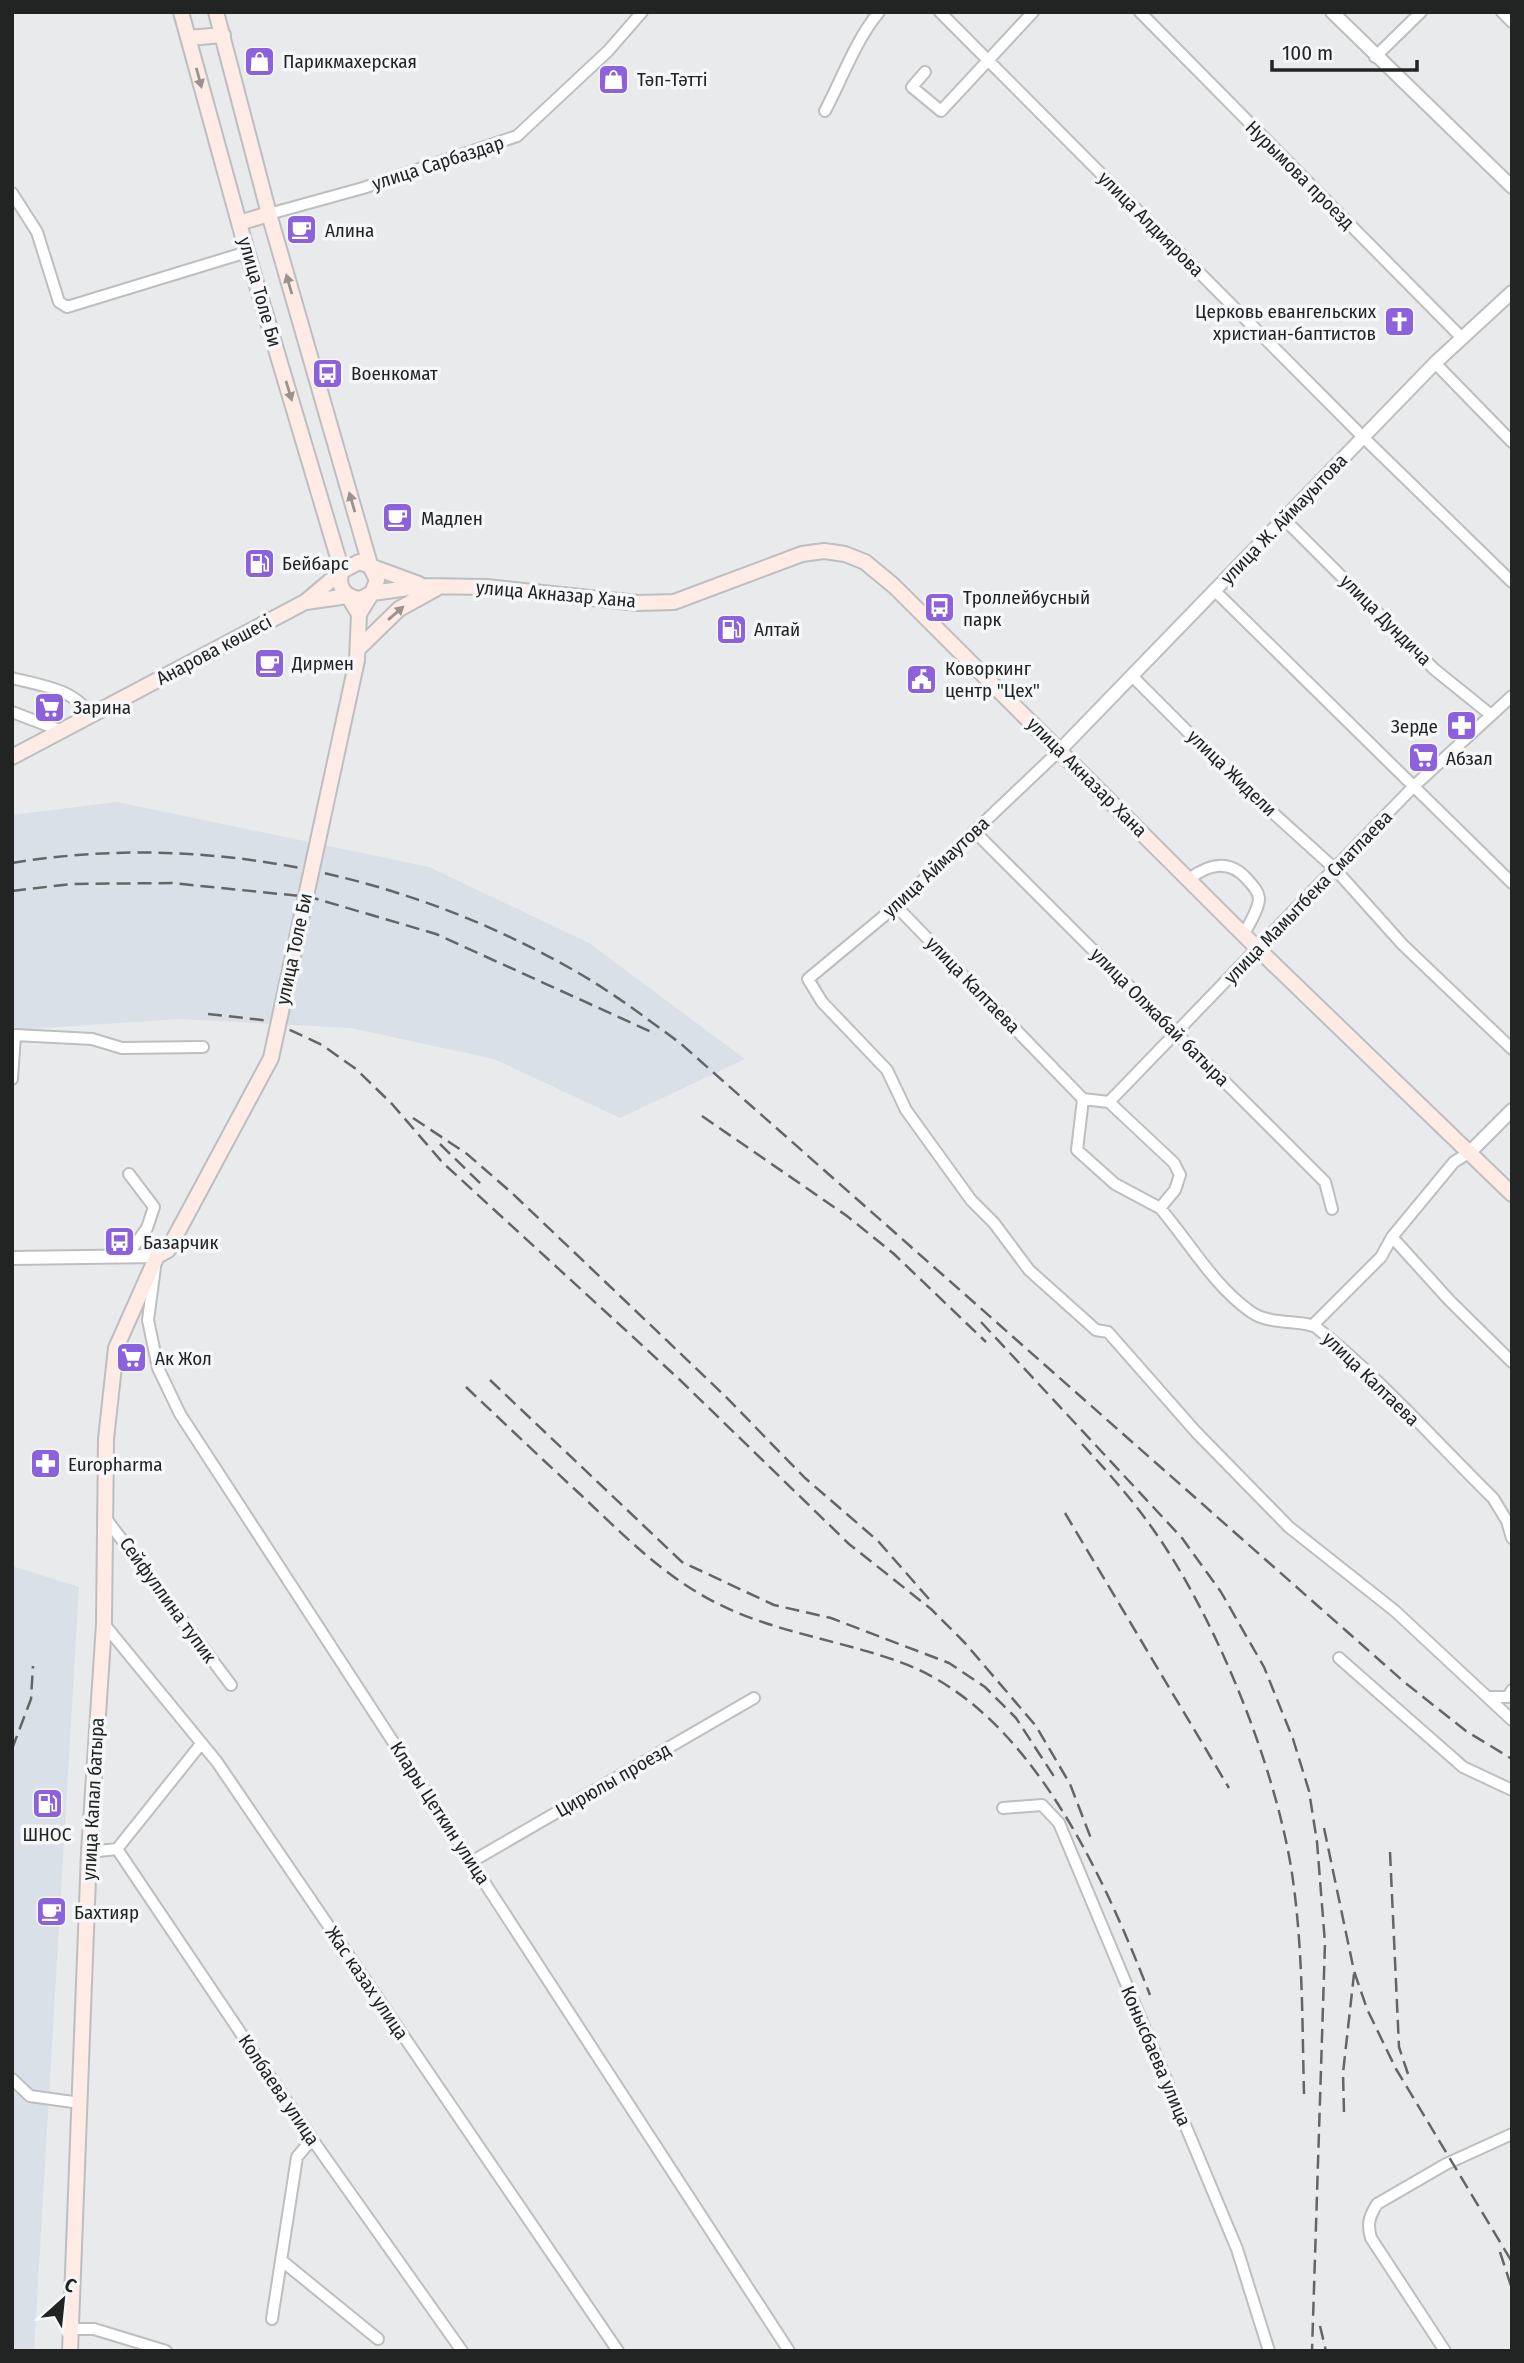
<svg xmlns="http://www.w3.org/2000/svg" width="1524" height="2363" viewBox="0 0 1524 2363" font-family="'Fira Sans Condensed',sans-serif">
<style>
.built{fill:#d9e0e7}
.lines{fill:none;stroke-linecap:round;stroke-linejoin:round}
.minor-casing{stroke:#bdbebf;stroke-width:14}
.tertiary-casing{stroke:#bdbebf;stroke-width:16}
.secondary-casing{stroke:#bdbebf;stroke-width:18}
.minor{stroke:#fff;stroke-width:10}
.tertiary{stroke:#fff;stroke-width:12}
.secondary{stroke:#feebe5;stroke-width:14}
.rail{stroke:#646566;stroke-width:2.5;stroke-dasharray:14 7;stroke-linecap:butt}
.secondary-bridge-casing{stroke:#bdbebf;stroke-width:18;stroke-linecap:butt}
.secondary-bridge{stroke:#feebe5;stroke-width:14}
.oneway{fill:#9b918e}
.labels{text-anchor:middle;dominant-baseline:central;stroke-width:7;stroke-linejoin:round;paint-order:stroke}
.poi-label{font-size:19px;fill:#222323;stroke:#f6f7f8;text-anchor:start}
.street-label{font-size:19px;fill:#222323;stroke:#f6f7f8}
</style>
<rect width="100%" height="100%" fill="#e9eaeb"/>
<path class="built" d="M117,802L429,867L589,943L745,1059L620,1118L494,1059L351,1028L180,1019L12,1030V815Z
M12,1566L79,1587L34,2351H12Z"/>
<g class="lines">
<defs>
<path id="minor" d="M940,12L1363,437L1512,582
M1140,12L1461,337
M1502,12L1512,22
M1375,57L1421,12
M925,72L912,87L941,111L1033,12
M825,111C843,77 855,41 879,12
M12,193L37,232L59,302L67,307L247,252
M269,214L363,188L517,136L608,51L642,12
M1435,363L1512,442
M1285,520L1434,669L1491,715
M1214,590L1512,883
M1132,676L1230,774L1334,868L1403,945L1512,1049
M12,678C38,685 77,689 90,716
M12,712L62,731
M1060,750L896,906L808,979L822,1002L887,1070L906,1110L971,1200L994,1223L1029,1270L1096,1330L1108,1332L1196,1432L1289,1527L1395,1611L1512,1720
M974,831L1325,1182L1332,1209
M1189,879C1209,864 1229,859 1247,879C1252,885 1258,890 1259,898C1259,909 1249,924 1244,934
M896,906L1083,1099L1109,1102L1174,1163L1180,1175L1175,1190L1160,1208C1190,1243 1213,1285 1251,1312C1271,1326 1305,1319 1317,1328C1380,1378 1435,1441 1493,1498L1507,1521L1512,1538
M12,1079L15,1035L92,1039L122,1048L203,1047
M1083,1099L1077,1150L1115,1184L1160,1208
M1109,1102L1413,787L1512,696
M1392,1237L1450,1301L1512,1362
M127,1256L147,1228L154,1207L129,1174
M155,1267L148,1320L158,1368L180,1414L789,2351
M1313,1325L1381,1257L1392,1237L1454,1162L1470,1152
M104,1516L231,1685
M104,1624L217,1762L618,2351
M1339,1658L1463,1767L1512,1790
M1488,1697H1508L1512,1690
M1003,1808L1042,1805L1059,1823L1237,2249L1269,2351
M117,1849L201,1744
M89,1852L117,1849L312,2139L462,2351
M471,1862L754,1698
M12,2079L30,2096L80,2103
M281,2260L378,2339
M272,2319L297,2157L312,2139
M71,2329H94L166,2351
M1445,2351L1371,2238C1367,2224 1369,2217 1377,2204L1446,2164L1512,2134"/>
<path id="tertiary" d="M1332,12L1512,187
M1060,750L1435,363L1512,292
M1470,1152L1512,1110
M12,1258L157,1256"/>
<path id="secondary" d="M216,12L269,214L371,568L377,580L372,593L361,599C345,598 336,586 342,571L359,562L419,584
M188,38L223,35
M239,223L269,214
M306,602L348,596L359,614L357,660
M359,614L372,593L423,586L487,587L638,603L674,602L802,554L824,551L845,554L865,562L894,586L1258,949L1512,1194
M358,649L399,609L437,588
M12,757L305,602L342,571L247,252L181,12
M70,2351L89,1852L104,1624L106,1439L116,1348L157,1256L168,1250"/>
</defs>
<use href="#minor" class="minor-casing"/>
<use href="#tertiary" class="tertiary-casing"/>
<use href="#secondary" class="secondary-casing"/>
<use href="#minor" class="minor"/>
<use href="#tertiary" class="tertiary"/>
<use href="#secondary" class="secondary"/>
<path class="rail" d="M12,863C206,831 406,874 575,971C612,992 646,1018 680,1043L1403,1681L1466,1731L1512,1759
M12,891L71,884L172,883L310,897L436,934L656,1034
M208,1014L271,1021L322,1045L356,1069L392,1104L443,1163L680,1380L849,1544L931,1609L965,1643L1036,1726L1070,1784L1092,1841
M702,1116L847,1216L894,1254L986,1342
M413,1118L467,1154L512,1193L725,1396L805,1478L878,1541L929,1599
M440,1144L485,1188
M981,1322L1182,1538L1221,1592L1264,1667L1293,1739L1309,1791L1317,1842L1325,1943L1312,2351
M490,1380L682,1562L774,1605L831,1618L949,1663L985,1687L1016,1718L1057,1781
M466,1387C504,1423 543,1460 582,1496C617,1529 654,1566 695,1591C759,1631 831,1637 900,1662C1030,1709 1103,1875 1150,1995
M1082,1444C1106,1470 1130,1497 1150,1525C1214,1613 1273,1760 1291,1867C1303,1942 1302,2018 1304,2094
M1065,1513L1229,1788
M12,1749L31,1699L33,1666
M1324,1828L1354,1971L1367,2009L1396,2069L1512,2262
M1390,1852L1399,2047L1408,2074
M1344,2112L1343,2073L1354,1974
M1500,2252L1512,2289
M1320,2326L1326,2351"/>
<defs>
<path id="secondary-bridge" d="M168,1250L271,1058L357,660"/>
</defs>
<use href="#secondary-bridge" class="secondary-bridge-casing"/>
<use href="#secondary-bridge" class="secondary-bridge"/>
</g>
<defs><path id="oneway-solid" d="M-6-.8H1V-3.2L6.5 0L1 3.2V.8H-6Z" transform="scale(1.75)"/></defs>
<g class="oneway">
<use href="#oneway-solid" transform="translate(199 78) rotate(75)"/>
<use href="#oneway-solid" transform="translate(289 284) rotate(-106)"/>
<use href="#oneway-solid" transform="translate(289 391) rotate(73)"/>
<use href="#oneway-solid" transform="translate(352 502) rotate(-106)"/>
<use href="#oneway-solid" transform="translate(396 613) rotate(-41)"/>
</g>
<defs>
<symbol id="shop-square" viewBox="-11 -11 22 22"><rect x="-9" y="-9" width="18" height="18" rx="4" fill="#8c62dc" stroke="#f6f7f8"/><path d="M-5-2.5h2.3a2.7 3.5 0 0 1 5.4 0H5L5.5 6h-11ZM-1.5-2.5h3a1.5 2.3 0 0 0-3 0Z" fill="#fff"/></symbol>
<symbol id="cafe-square" viewBox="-11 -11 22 22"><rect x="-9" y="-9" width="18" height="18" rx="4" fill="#8c62dc" stroke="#f6f7f8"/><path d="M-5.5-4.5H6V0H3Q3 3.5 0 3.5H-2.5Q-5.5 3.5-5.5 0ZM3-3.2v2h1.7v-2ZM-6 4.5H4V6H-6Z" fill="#fff"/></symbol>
<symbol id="church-square" viewBox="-11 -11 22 22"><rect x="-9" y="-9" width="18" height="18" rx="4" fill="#8c62dc" stroke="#f6f7f8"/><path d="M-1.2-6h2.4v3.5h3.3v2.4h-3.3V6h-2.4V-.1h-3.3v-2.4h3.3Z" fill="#fff"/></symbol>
<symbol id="bus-square" viewBox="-11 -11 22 22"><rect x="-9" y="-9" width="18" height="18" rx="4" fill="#8c62dc" stroke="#f6f7f8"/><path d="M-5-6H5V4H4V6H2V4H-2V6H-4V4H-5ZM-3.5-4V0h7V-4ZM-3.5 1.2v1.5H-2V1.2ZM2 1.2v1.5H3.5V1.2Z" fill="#fff"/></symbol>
<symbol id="fuel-square" viewBox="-11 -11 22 22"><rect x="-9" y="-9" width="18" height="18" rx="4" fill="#8c62dc" stroke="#f6f7f8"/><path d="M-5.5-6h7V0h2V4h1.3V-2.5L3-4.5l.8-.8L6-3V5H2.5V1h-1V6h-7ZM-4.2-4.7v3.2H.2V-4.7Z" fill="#fff"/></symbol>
<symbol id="civic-square" viewBox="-11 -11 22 22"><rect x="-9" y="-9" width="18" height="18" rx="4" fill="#8c62dc" stroke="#f6f7f8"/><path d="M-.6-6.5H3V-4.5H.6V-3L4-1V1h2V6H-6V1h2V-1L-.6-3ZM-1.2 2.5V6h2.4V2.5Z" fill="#fff"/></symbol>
<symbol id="supermarket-square" viewBox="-11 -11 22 22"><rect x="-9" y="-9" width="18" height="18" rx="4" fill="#8c62dc" stroke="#f6f7f8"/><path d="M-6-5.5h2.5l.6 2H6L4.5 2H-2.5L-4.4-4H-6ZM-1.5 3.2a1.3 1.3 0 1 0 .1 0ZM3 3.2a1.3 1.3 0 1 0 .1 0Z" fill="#fff"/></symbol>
<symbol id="pharmacy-square" viewBox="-11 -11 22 22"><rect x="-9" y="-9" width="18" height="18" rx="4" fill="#8c62dc" stroke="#f6f7f8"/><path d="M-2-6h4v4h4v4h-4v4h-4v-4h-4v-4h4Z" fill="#fff"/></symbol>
</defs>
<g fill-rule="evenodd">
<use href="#shop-square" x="242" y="44" width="35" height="35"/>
<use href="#shop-square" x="596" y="62" width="35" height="35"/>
<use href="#cafe-square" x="284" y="212" width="35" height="35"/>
<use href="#church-square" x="1382" y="304" width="35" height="35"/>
<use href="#bus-square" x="310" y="356" width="35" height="35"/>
<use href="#cafe-square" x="380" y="500" width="35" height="35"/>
<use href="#fuel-square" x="242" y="546" width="35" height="35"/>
<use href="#bus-square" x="922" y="590" width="35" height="35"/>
<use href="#fuel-square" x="714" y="612" width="35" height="35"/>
<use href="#cafe-square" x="252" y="646" width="35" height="35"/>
<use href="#civic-square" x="904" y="662" width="35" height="35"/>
<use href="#supermarket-square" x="32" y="690" width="35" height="35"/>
<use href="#pharmacy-square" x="1444" y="708" width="35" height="35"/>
<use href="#supermarket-square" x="1406" y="740" width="35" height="35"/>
<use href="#bus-square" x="102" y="1224" width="35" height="35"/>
<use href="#supermarket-square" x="114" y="1340" width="35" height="35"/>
<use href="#pharmacy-square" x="28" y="1446" width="35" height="35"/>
<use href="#fuel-square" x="30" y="1786" width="35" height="35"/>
<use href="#cafe-square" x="34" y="1894" width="35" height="35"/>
</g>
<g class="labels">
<g class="poi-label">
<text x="283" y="61">Парикмахерская</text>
<text x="637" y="79">Тәп-Тәтті</text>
<text x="325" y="230">Алина</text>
<text x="1376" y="311" text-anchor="end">Церковь евангельских<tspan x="1376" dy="22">христиан-баптистов</tspan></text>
<text x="351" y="373">Военкомат</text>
<text x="421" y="518">Мадлен</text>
<text x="282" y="563">Бейбарс</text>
<text x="963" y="597">Троллейбусный<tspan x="963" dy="22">парк</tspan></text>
<text x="754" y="629">Алтай</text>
<text x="292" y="663">Дирмен</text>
<text x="945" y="668">Коворкинг<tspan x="945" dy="22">центр "Цех"</tspan></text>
<text x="73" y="707">Зарина</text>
<text x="1438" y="726" text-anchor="end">Зерде</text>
<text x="1446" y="758">Абзал</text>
<text x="143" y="1242">Базарчик</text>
<text x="155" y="1358">Ак Жол</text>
<text x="68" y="1464">Europharma</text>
<text x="47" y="1834" text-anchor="middle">ШНОС</text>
<text x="74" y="1912">Бахтияр</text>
</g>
<g class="street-label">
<text transform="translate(438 163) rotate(-18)">улица Сарбаздар</text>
<text transform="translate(1300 175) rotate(45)">Нурымова проезд</text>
<text transform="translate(1151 224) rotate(45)">улица Алдиярова</text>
<text transform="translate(260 292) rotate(74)">улица Толе Би</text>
<text transform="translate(1284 519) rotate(-46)">улица Ж. Аймауытова</text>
<text transform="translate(556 594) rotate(5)">улица Акназар Хана</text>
<text transform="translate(1386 620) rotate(45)">улица Дундича</text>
<text transform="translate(214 650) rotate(-28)">Анарова көшесі</text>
<text transform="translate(1232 773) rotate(44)">улица Жидели</text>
<text transform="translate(1087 777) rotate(45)">улица Акназар Хана</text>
<text transform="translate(936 867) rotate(-43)">улица Аймаутова</text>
<text transform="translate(1308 897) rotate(-46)">улица Мамытбека Сматлаева</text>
<text transform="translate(294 949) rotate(-78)">улица Толе Би</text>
<text transform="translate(973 985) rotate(46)">улица Калтаева</text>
<text transform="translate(1160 1017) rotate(45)">улица Олжабай батыра</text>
<text transform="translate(1371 1379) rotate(44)">улица Калтаева</text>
<text transform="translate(168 1600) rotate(54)">Сейфуллина тупик</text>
<text transform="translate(613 1780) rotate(-30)">Цирюлы проезд</text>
<text transform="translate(93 1799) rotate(-87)">улица Капал батыра</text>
<text transform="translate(440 1813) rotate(57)">Клары Цеткин улица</text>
<text transform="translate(367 1983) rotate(56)">Жас казах улица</text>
<text transform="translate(1156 2056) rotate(67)">Конысбаева улица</text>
<text transform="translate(279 2090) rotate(56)">Колбаева улица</text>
</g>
</g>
<rect width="1524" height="2363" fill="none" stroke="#222323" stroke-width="28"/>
<g transform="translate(63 2300) rotate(27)" stroke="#f6f7f8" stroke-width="5" paint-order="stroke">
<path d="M0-5L12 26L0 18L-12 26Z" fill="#222323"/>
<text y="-10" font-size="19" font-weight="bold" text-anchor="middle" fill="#222323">С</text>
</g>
<path d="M1272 60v10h145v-10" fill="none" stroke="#222323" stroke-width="3.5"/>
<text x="1282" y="60" font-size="21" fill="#222323" stroke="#f6f7f8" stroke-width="5" paint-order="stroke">100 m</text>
</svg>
